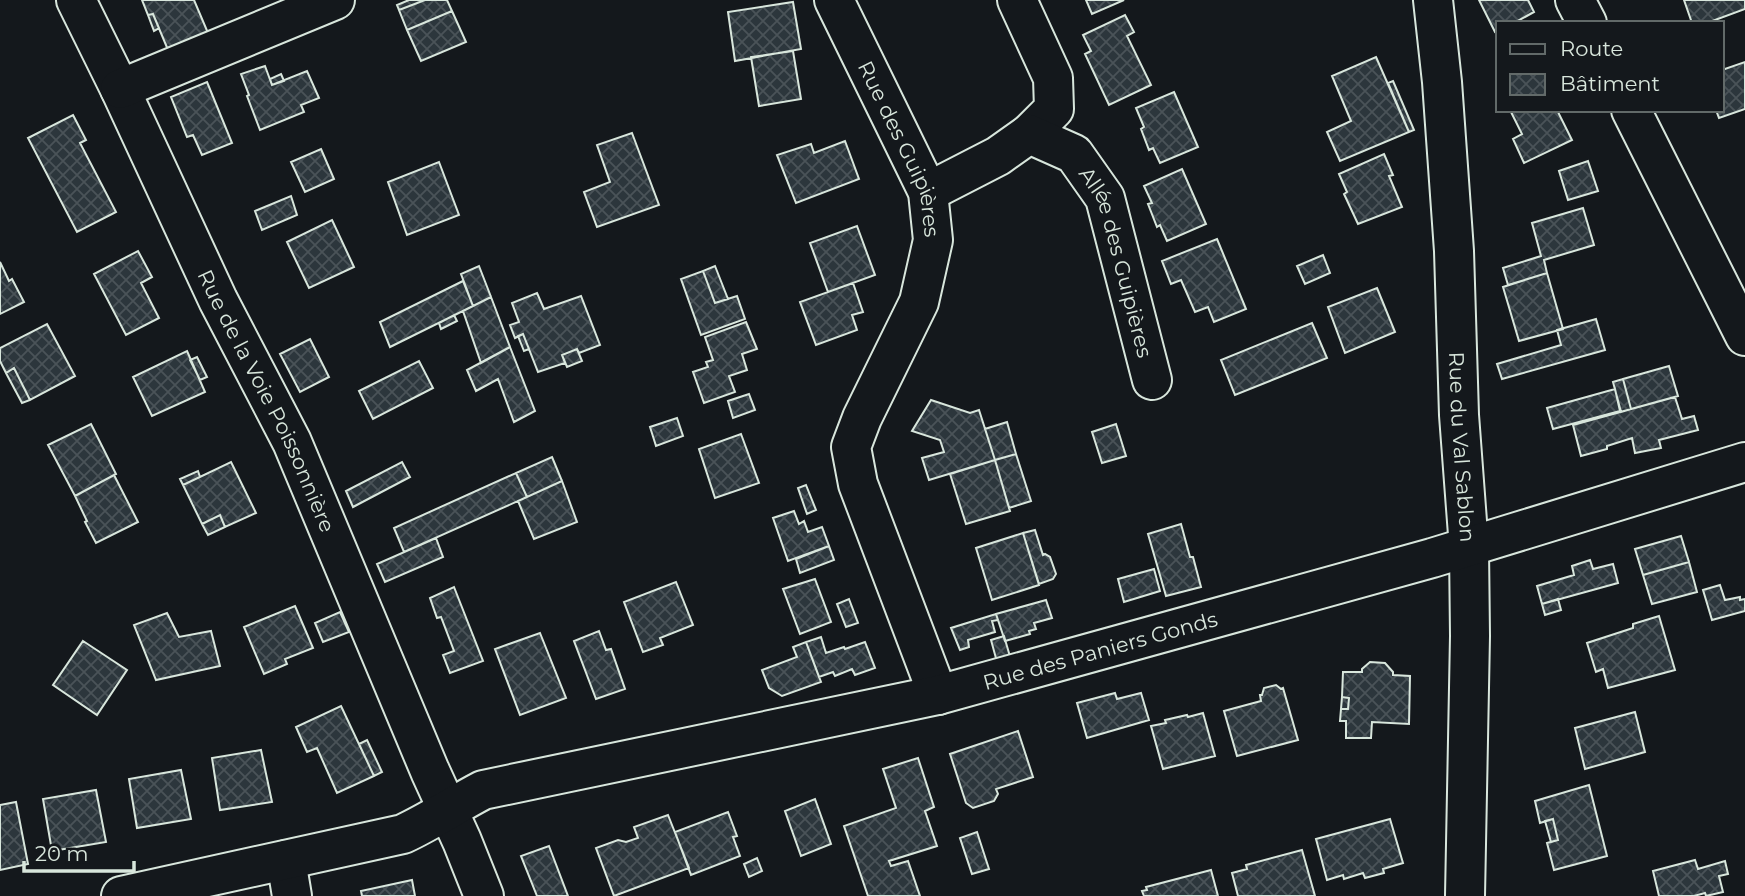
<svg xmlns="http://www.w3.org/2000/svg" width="1745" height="896" viewBox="0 0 1745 896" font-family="Montserrat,sans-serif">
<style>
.building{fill:url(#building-cross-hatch);stroke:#d8e6dc;stroke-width:2}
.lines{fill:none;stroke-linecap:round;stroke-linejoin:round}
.minor-casing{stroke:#d8e6dc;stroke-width:42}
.minor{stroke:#14181c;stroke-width:38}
.labels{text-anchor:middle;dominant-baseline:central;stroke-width:5;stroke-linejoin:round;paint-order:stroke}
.street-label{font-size:21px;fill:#d8e6dc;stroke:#14181c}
</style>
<defs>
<pattern id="building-cross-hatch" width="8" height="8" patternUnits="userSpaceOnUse" patternTransform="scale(1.75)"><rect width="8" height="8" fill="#2c363c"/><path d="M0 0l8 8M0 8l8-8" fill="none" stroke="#4a5358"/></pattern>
</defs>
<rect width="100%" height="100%" fill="#14181c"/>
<path class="building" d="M142,0H194L208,33L168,50L153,14L148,15Z
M409,0H425L399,10L397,5Z
M425,0H447L452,11L407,30L399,10Z
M1086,0H1124L1092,14Z
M1479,0H1528L1534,12L1514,23H1498V31L1495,32Z
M1684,0H1745V9L1707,23H1692Z
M793,2L801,49L735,61L728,12Z
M452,11L466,42L421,61L407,30Z
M153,14L159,28L154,31L148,15Z
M1125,15L1134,32L1127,36L1151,85L1109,105L1085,54L1091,51L1083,35Z
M793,51L801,99L759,106L751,57Z
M1376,57L1409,132L1340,161L1327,132L1351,121L1332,76Z
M1745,62V109L1719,118L1716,110H1722V70Z
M265,66L272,85L307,71L319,98L301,105L304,112L260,130L247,96L249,95L241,74Z
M281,74L284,81L272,85L270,79Z
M1393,81L1414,130L1409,132L1388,83Z
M207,82L232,143L202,155L193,135L187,137L171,97Z
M1174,92L1198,147L1160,163L1153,148L1149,150L1141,129L1144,127L1136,108Z
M1510,110H1557L1572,140L1524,163L1513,139L1522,134Z
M73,115L86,140L80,143L116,212L77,232L28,138Z
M632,133L659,205L597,227L584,192L610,182L597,145Z
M845,141L859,179L796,203L777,155L811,144L814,153Z
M321,149L334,179L305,192L291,162Z
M1384,154L1393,175L1389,176L1402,207L1358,224L1344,194L1347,192L1339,174Z
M1588,161L1598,191L1568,200L1559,171Z
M439,162L459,215L407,235L388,182Z
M1182,169L1206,224L1167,241L1160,225L1157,227L1148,204L1152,203L1144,186Z
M291,196L297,215L262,230L255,211Z
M1583,208L1594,245L1544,260L1547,273L1508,285L1503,268L1541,256L1532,223Z
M332,220L354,267L309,288L287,242Z
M857,226L875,275L828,292L810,243Z
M1217,239L1246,309L1214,322L1208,307L1195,312L1181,280L1171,284L1162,261Z
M138,251L152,277L141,283L159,318L126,335L94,274Z
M1323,255L1330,273L1305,284L1297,266Z
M0,262L9,281L12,279L24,302L0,314Z
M479,266L491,297L473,306L461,274Z
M715,266L728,299L715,303L703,271Z
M703,271L715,303L737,296L745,319L701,335L681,279Z
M1547,273L1563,329L1519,341L1503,287Z
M463,281L473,306L390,347L380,322Z
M853,283L863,312L852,315L857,330L816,345L800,302Z
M1377,288L1395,332L1345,353L1328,307Z
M537,293L544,309L581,296L600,345L579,353L577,349L562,355L565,363L538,372L523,334L515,338L510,325L519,322L512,303Z
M491,297L510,347L481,363L463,311Z
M454,315L457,321L441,329L439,323Z
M1596,319L1605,350L1502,379L1497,364L1561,345L1557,330Z
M746,322L757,349L742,354L747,370L729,376L735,392L704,403L693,372L708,367L706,362L713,360L705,337Z
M1312,323L1327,358L1235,395L1221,360Z
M47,324L75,376L30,400L14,368L6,373L0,361V348Z
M523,334L529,349L524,351L518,336Z
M310,339L329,377L300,392L280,354Z
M510,347L535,411L514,422L498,379L476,391L467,370Z
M577,349L582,361L567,367L562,355Z
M187,351L205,392L152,416L133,377Z
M197,357L207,377L200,380L190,360Z
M419,361L433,388L373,419L359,391Z
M1669,366L1678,396L1631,409L1623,379Z
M14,368L30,400L22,403L6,373Z
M1623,379L1631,409L1621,412L1613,382Z
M1615,389L1620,411L1553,429L1547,408Z
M749,394L755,410L733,418L728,401Z
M1675,397L1682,419L1694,416L1698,430L1659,440L1661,448L1635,453L1632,438L1607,446V449L1581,456L1573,425Z
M931,400L970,413L979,410L995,460L929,480L922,458L944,452L940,440L912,431Z
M677,418L683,436L656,446L650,427Z
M1007,422L1016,454L995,460L985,429Z
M91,424L116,474L75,496L48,445Z
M1116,424L1126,456L1102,463L1092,432Z
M741,434L759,483L715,498L699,449Z
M1016,454L1031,501L1009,508L995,460Z
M552,457L562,481L527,497L516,473Z
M995,460L1010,511L966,524L950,474Z
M231,462L256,513L225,527L220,515L202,524L183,485Z
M402,462L410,477L353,507L346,491Z
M198,471L200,477L183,485L180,479Z
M516,473L527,497L404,552L394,528Z
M114,475L138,522L96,543L85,522L87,521L75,496Z
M562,481L577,522L534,539L518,501Z
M806,485L816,510L807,514L798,488Z
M794,511L799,524L804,521L808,532L822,527L829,546L788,561L773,518Z
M220,515L225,527L208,535L202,524Z
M1181,524L1190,557H1193L1201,587L1166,596L1148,534Z
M1035,530L1043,555L1045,554L1050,557L1056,574L1053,579L1039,584L1023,533Z
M1023,533L1039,585L992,600L976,548Z
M1681,536L1689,562L1643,575L1635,549Z
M436,538L443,557L385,582L377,564Z
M829,546L834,560L800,573L796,559Z
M1590,560L1593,569L1613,564L1618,583L1542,604L1537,586L1574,575L1572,566Z
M1689,562L1697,592L1652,604L1643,575Z
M1154,569L1160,591L1124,602L1118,579Z
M815,579L831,622L800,634L783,589Z
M676,582L693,625L660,638L663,645L643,652L624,602Z
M1720,585L1725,600L1740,597V600L1745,599V611L1712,620L1703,590Z
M454,587L483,661L450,673L443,655L454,651L441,617L437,618L430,598Z
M849,599L858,623L846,627L837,604Z
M1558,599L1561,610L1545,615L1542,604Z
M1046,600L1052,618L1034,623L1036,629L1029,631L1030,634L1005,641L996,614Z
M295,606L313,648L285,659L287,664L264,674L244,627Z
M340,612L349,632L323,642L315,623Z
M167,613L179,637L211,631L220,666L156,680L134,625Z
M996,614L998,620L992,621L995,632L968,640L969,647L960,650L951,628Z
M1659,616L1675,670L1608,688L1603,669L1596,672L1587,643L1633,628V624Z
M599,631L606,650L611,649L625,689L596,699L574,641Z
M540,633L566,698L520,715L495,649Z
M1004,636L1011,660L997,662L991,640Z
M821,637L826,653L844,647L845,649L865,642L875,668L855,675L852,669L835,676L833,672L819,677L806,642Z
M83,641L127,670L97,715L53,685Z
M806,642L821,682L782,696L769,688L762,670L797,657L793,647Z
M1370,662L1385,663L1393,672V675L1410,676L1409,724L1372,722L1371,738H1346V721H1340L1341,709H1348L1349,698L1342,697L1343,672H1362V669Z
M1276,685L1281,689L1283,688L1298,740L1237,756L1224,711L1261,701L1260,695H1262L1264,688Z
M1115,693L1117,699L1141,693L1149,720L1087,738L1077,703Z
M1342,697L1349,698L1348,709H1341Z
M341,706L374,776L337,793L317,748L307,752L296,727Z
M1635,712L1645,752L1585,769L1575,728Z
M1203,713L1215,756L1163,769L1151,726L1166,723L1165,720L1187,715L1188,717Z
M1018,731L1033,777L996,789L998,794L994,801L973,808L966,803L950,754Z
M367,740L382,772L374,776L359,744Z
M261,750L272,802L220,810L212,758Z
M918,758L934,807L925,811L937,846L889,861L891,866L908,861L920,896H868L844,826L896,808L883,769Z
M181,770L191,819L137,828L129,779Z
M1589,785L1607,856L1554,870L1547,843L1558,840L1553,819L1540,823L1535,801Z
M96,790L106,842L52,851L43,799Z
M815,799L831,844L801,856L785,811Z
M16,802L28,864L0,870V805Z
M728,812L737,836L733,837L740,856L691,875L675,832Z
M668,815L689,868L614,896L596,848L618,840L626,842L638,838L634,827Z
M1390,819L1403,863L1383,869L1384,873L1365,878L1363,873L1344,879L1343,875L1327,880L1316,839Z
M1553,819L1558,840L1551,842L1545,821Z
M977,832L989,869L972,874L960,838Z
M549,846L568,896H537L521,856Z
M1302,850L1315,896H1238L1232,873L1247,869L1246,865Z
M757,858L762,871L749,877L744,864Z
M1695,860L1698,869L1725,861L1728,874L1719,876L1723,892L1706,896L1705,893L1694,896H1659L1653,871Z
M1211,870L1218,896H1144L1142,891L1147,890L1146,887Z
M412,880L415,896H362L361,891Z"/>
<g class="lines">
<defs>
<g id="minor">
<path id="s1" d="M76,0L120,89L218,300L292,442L430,771L462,841L484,896"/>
<path id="s2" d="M834,0L928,192L933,240L919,302L862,418L851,447L858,484L938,695"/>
<path d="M1017,0L1053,78L1054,109L1029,134"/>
<path id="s3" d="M1433,0L1442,82L1454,251L1459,415L1469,548L1470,636L1465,896"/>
<path d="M1575,0L1587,23"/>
<path d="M120,89L335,0"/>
<path d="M1631,110L1745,336"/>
<path id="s4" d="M928,192L998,156L1029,134L1074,154L1105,198L1152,380"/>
<path d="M286,860L292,896"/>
<path id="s5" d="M121,896L403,834C431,821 456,804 483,790L938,695L1432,558L1745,462"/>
</g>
</defs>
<use href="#minor" class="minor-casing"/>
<use href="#minor" class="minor"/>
</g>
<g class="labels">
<g class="street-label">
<text stroke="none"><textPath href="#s2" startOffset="164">Rue des Guipières</textPath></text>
<text stroke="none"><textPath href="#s4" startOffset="284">Allée des Guipières</textPath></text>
<text stroke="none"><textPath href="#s1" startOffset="444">Rue de la Voie Poissonnière</textPath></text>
<text stroke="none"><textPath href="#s3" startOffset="448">Rue du Val Sablon</textPath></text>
<text stroke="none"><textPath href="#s5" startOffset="1013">Rue des Paniers Gonds</textPath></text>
</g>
</g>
<rect x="1496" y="21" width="228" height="91" fill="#14181c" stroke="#626a69" stroke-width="2"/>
<rect x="1510" y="44" width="35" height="10" fill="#14181c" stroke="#626a69" stroke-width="2"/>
<text x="1560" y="56" font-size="21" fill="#d8e6dc">Route</text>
<rect x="1510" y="74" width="35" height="21" fill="url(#building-cross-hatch)" stroke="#626a69" stroke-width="2"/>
<text x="1560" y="91" font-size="21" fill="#d8e6dc">Bâtiment</text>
<path d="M24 861v10h110v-10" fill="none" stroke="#d8e6dc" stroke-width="3.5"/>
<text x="35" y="861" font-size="21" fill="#d8e6dc" stroke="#14181c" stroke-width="5" paint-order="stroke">20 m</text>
</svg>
